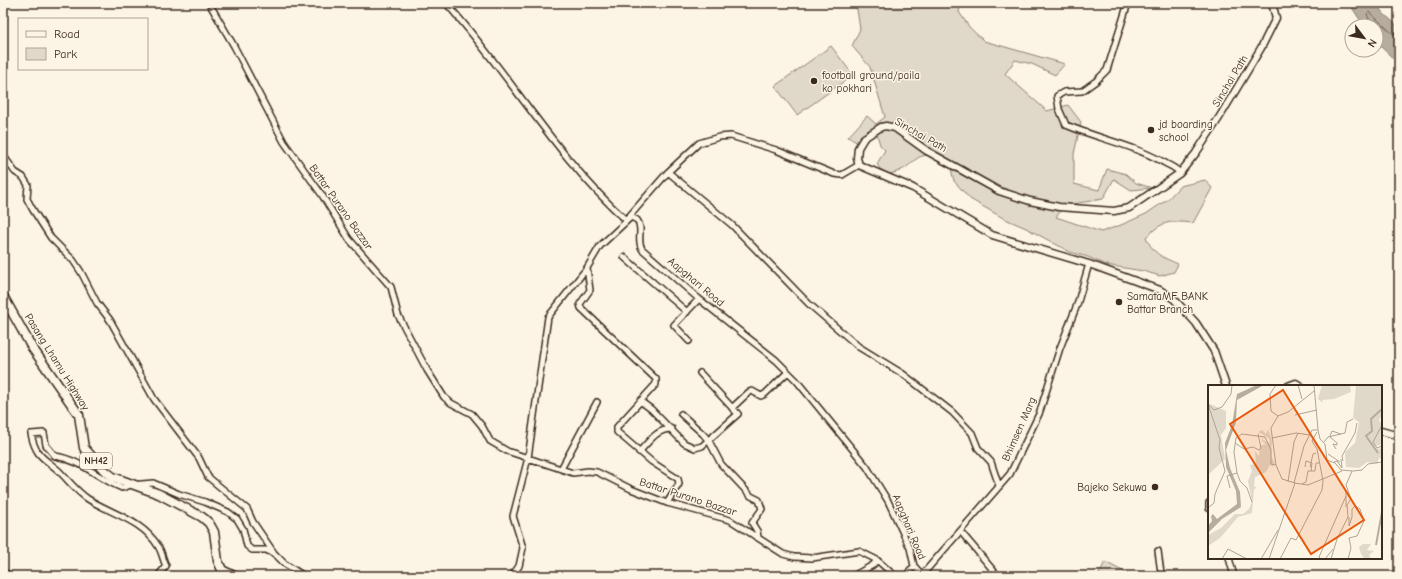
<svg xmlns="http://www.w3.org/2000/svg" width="1402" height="579" viewBox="0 0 1402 579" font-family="'Comic Neue',sans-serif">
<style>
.green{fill:#e0d8c8;stroke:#8e8173}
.water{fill:#b7ad9e;stroke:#85796b}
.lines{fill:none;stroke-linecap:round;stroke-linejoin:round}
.shore{stroke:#6d5e51;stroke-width:1}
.minor-casing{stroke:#3b2a1e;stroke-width:8}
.tertiary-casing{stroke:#3b2a1e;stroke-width:9}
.primary-casing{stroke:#3b2a1e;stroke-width:11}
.minor{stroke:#fcf5e5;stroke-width:5}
.tertiary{stroke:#fcf5e5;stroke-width:6}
.primary{stroke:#fcf5e5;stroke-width:8}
.poi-dot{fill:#3b2a1e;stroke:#fcf5e5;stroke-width:1.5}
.labels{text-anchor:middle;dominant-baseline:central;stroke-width:3;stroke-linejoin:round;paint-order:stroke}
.shield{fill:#fcf5e5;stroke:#75675a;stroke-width:1}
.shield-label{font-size:10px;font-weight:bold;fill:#3b2a1e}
.poi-label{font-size:11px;fill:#3b2a1e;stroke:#fcf5e5;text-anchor:start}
.street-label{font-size:11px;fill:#3b2a1e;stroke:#fcf5e5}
.inset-river{fill:none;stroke:#b7ad9e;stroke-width:2}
.inset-road{fill:none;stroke:#afa495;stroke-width:1}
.view{fill:#e8590c;fill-opacity:0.15;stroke:#e8590c;stroke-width:2}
.inset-edge{fill:none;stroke:#3b2a1e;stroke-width:2}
</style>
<rect width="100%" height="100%" fill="#fcf5e5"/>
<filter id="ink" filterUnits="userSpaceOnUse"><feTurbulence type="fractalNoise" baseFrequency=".025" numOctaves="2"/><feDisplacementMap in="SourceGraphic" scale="8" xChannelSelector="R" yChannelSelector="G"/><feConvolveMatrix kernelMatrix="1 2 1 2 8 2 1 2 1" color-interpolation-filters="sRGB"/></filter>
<g filter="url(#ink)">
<path class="green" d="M856,3H961L959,12L970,28L984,41L1065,64L1055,75L1032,64L1015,60L1005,74L1047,111L1068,105L1081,122L1074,154V184L1099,190L1107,169L1126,174L1136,183L1152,188L1131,190L1114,179L1103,199L1066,205L1056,217L1101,232L1121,225L1146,214L1168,199L1180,186L1205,180L1212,188L1193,223C1169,221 1164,220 1146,237C1153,254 1162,257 1178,264L1174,272L1160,276L1143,271L1106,265L1088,257L1070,252L1026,228L1003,218L970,199L954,181L950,165C912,141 920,169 889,174L880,169L877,164L885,150L880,145L877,134L858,143L848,137L867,116L876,124L885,117L870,67L852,46L860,29Z
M831,46L853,75L797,115L775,86Z
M1105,562L1132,576H1098Z"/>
<path class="water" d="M1349,3H1375L1384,14L1399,27V64L1376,42V26H1364Z"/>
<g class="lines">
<path class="shore" d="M1372,26L1367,14L1369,12L1392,33L1399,35"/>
<defs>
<path id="minor" d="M209,3L234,46L284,142L322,195L349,239L391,287L398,315L427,370L444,397L451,403L472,414L482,426L490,441L507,451L573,473L588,471L597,472L631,489L667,503L730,520L783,554L794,557L812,558L859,551L877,560L895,576
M446,3C509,73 556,157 626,220L668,172L699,143L719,137L731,136L776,150L834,174L842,175L859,165
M1128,3L1107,70L1096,81L1082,91L1064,92L1057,96L1059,109L1066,125C1099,139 1134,145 1165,163C1170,166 1176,168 1180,173
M3,155L15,172L23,177L28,185L27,199L33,210L51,238L73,260L81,272L97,303L110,320L154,399L199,458L208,477L247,509L253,522L274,553
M668,172L732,225L809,304L859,347L903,374L952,412L972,433L978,448L991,462L999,486
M624,257L687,312
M587,268L590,290L580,304L581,308L656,379V384L617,427V432L652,462L678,479L679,484L667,503
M689,341L674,325L699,299
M640,401L651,409L684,443L695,448L702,446L738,414L700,373
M732,408L749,392L752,391L761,396L765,394L788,372
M681,414L703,434L709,441L721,464L751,496L759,500L762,509L752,523L757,531L758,537
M639,452C650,441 656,429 672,429
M561,469L597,402
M1209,503V508
M961,532L998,576
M1158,551L1161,573L1159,576
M1229,558L1234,576
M3,572L11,576
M922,575L1010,474L1039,414L1060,348L1077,305L1089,264
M158,576L166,566C163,560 162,552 158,546C142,520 112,514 88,499C77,492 68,480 59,471C43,457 36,457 31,434L44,433L46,445L55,456C82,460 98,479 122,488L131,485L153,483L179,494L205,502L228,512L237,519L243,529L247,546L252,550H266L275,554L285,564L304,576
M512,576L519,566L523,548L513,516L528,458L548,317L587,268L600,246L631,217L637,220C644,229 636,239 642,249L699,299L776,360L796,380L867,467L888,501L910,548L914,566L922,575
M853,576L873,565L877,560
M907,576L910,570L914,567L917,570"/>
<path id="tertiary" d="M1226,386L1214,351L1196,323L1174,299L1160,290L1089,264L992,235L913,188L859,165L857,158L858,148L864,138L881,127L886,126L895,128L927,151L999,191L1030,201L1059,207L1114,211L1129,208L1180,173L1196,153L1219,118L1261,48L1276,18L1272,3
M1288,386L1296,383L1301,386
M1381,431L1399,436"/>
<path id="primary" d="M3,296L31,346L79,415L84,448L104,470L113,477L159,494L202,517L209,523L214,532L218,561L222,570L234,576"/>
</defs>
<use href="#minor" class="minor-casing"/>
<use href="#tertiary" class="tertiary-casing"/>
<use href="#primary" class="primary-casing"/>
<use href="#minor" class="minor"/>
<use href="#tertiary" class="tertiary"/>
<use href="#primary" class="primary"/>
</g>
</g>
<g class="poi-dot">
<circle cx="814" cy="81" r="4"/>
<circle cx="1151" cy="130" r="4"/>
<circle cx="1119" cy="302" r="4"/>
<circle cx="1155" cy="487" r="4"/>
</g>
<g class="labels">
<rect class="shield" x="80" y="453" width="32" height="16" rx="3"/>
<g class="shield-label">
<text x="96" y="461">NH42</text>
</g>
<g class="poi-label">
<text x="822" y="75">football ground/paila<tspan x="822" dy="13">ko pokhari</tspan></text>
<text x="1159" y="124">jd boarding<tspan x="1159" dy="13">school</tspan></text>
<text x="1127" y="296">SamataMF BANK<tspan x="1127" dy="13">Battar Branch</tspan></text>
<text x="1147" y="487" text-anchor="end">Bajeko Sekuwa</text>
</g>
<g class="street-label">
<text transform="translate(1230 81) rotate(-59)">Sinchai Path</text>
<text transform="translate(921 135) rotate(30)">Sinchai Path</text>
<text transform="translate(341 207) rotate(55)">Battar Purano Bazzar</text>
<text transform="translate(696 282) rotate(40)">Aapghari Road</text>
<text transform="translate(57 362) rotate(58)">Pasang Lhamu Highway</text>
<text transform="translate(1019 429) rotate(-66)">Bhimsen Marg</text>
<text transform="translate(688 497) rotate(18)">Battar Purano Bazzar</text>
<text transform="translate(909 527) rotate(67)">Aapghari Road</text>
</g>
</g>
<g transform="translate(1208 385)">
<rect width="174" height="174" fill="#fcf5e5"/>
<path d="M114,0H142L143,7L126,14L114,15L115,18L110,14ZM174,0V30L171,35L174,39V60L166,61L170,64L174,63V74L171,73L169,79L159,77L151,83L138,82L137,67L147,58L151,37L145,33L148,1ZM0,18L18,26V43L13,50L17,74L0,90ZM60,44L64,55L63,71L67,78L65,80L66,82L62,80L58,87L47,92L46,101L49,103L46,104L44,128L30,132L12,153L0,161V150L13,143L27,129H35L41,124L44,116L40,96L44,86L42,80L48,79L47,66L51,71L52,61L58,59L54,56V51L55,55L62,58L61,53L50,47L54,45L58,49ZM155,159H163L159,165L166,166L161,170L163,174H157L153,169L151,162Z" fill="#e0d8c8"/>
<path d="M49,0H56L29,15L28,37L18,65L22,83L32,107L33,122L14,134L0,148V141L4,136L3,131L5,129L9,134L29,119L28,106L18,82L17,58L24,40L29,9Z" fill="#b7ad9e"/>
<path class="inset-river" d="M170,68L158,51L164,46L163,34L174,24M168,160L174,127"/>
<path class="inset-road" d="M68,0L62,9L63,26L70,31M90,0L94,14M106,0L110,45L112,54L117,59L119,75L127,78L133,85L145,86L154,85L160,79L174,77M0,19L12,55L11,63L17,86L7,109L6,118L0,123M0,19L6,25L14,22L23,9L24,0M87,30L109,25M70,31L80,27L106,6M174,40L165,57L169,63L174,61M110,45H104L96,61L86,98L100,100L134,86M122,51L124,46L133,49M122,52L129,58V60L125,59L128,64M64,53L88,48L102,50M116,57L120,52L137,48L139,37L145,34M27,58L36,64L45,62L51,65L53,63L50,49M120,69L132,77M135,76L134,71L147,48L149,38M126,77L129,76L134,83L133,74M97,82L98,76L104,78L103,86M102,82L105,69L108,68M80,97L86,57L90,48M94,99L98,97L100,86H107L108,78H111M22,103L19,91L29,88M44,117L39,103L32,96L29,88L26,67L28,53L34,49L57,52L63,65V79L68,80L63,43L70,31M138,122V106M14,174L20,164L39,174M53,174L70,145M61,174L87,98L74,94L68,80M72,174L83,153L88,155L114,105L115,96L109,64L104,56L109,47M113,174L111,172L138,111M117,174L125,164M123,174L129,154L140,132L139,120L143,114L138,100L144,86M140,174L143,163L141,153L149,151L156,136L152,124L147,121L144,124V132L141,141V132"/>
<path class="view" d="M75,5L156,135L103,169L22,39Z"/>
<rect width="174" height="174" class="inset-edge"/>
</g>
<rect width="1402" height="579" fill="none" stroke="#fcf5e5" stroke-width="16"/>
<rect x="8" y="8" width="1386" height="563" fill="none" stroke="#3b2a1e" stroke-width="1.5" filter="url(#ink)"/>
<rect x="18" y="18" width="130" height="52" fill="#fcf5e5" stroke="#afa495"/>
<rect x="26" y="31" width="20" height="6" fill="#fcf5e5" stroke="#afa495"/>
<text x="54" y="38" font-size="12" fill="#3b2a1e">Road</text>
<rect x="26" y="48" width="20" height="12" fill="#e0d8c8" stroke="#afa495"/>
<text x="54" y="58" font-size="12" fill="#3b2a1e">Park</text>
<g transform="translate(1364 38) rotate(122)"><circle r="19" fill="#fcf5e5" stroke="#afa495"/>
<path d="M0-3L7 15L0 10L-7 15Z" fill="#3b2a1e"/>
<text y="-6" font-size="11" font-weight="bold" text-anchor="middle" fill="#3b2a1e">N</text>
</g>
</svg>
